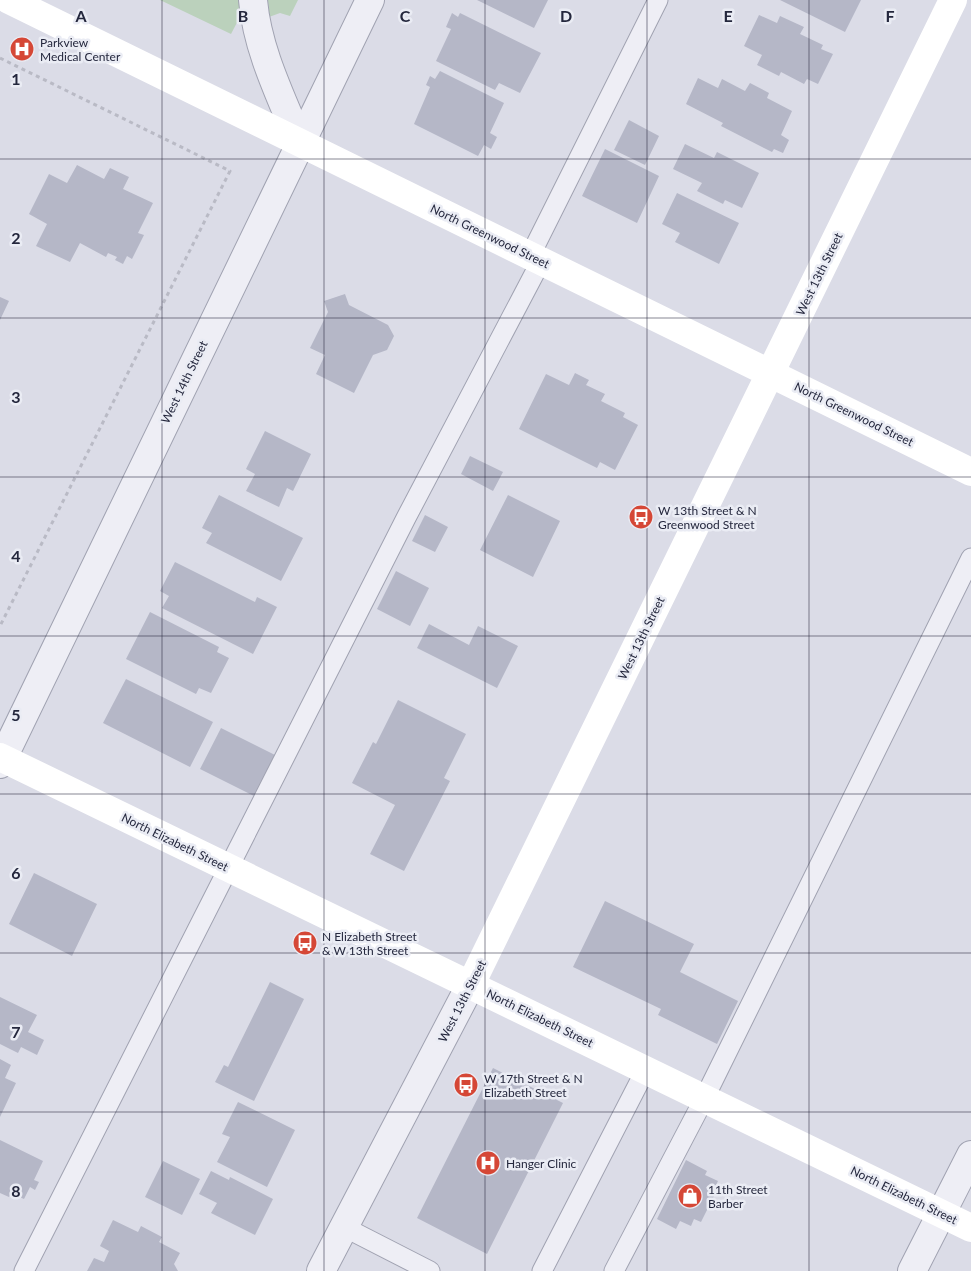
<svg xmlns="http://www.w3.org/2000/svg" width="971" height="1271" viewBox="0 0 971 1271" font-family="Lato,sans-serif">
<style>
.green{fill:#bbd1bc}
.building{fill:#b5b7c7}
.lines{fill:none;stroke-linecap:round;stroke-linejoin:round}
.service-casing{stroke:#a0a2b1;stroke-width:21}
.pedestrian-casing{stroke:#a0a2b1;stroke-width:30}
.minor-casing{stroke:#a0a2b1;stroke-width:30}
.tertiary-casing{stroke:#a0a2b1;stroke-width:30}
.path{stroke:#b9bac5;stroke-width:3;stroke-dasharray:4 4;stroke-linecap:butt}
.service{stroke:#eeeef5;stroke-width:19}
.pedestrian{stroke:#eeeef5;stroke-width:28}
.minor{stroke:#eeeef5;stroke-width:28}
.tertiary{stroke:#eeeef5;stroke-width:28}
.secondary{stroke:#fff;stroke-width:28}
.grid{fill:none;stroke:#24273d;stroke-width:1;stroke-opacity:0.55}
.labels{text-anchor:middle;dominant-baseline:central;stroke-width:5;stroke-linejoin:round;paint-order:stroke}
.poi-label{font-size:12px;fill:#24273d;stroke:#eaecf4;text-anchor:start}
.street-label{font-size:12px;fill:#24273d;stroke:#eaecf4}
.grid-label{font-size:16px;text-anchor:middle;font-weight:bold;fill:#24273d;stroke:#eaecf4;stroke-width:5;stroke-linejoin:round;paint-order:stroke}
</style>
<rect width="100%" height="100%" fill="#dbdce7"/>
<path class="green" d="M160,0H243L242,13L231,34Z
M268,0H298L290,16L280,13L269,17Z"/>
<path class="building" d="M477,0H548L534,28Z
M780,0H861L845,32Z
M452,13L458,17L460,13L541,53L520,93L499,83L495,90L436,61L451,29L446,27Z
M759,15L777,23L780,16L804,27L800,34L823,45L821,49L833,54L818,84L807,79L804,84L781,72L779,76L757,65L762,55L744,46Z
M440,71L504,103L490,133L497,137L491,149L484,145L478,156L414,124L430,87L426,85L430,76L435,79Z
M698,78L718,88L722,79L745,91L750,83L769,93L767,98L792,111L781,135L789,140L783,153L774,149L772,152L721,126L723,123L686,104Z
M629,120L659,136L645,165L614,150Z
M685,144L714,158L717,152L759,173L742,208L725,200L723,204L697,191L702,183L673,169Z
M605,149L659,176L637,223L582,196Z
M77,165L104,179L110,168L129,177L123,189L153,203L138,233L144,235L132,259L127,256L123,264L115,260L117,257L108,253L106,257L80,243L70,262L36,246L47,224L29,214L49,174L67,183Z
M677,193L739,223L719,264L675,242L680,233L662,224Z
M345,294L349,305L388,325L394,336L387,350L373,355L354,393L316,374L325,355L310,348L328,312L324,301Z
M0,297L9,301L0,320Z
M575,373L589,380L586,385L605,394L601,401L625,413L623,417L638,425L615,470L600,462L597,468L519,429L546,374L569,385Z
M265,431L311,454L293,491L287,488L279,507L246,491L255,474L246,469Z
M470,456L503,472L493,491L461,474Z
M219,495L303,538L281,581L206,543L212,533L202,528Z
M508,495L560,521L533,577L480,550Z
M425,515L448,527L435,552L412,541Z
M175,562L255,602L257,597L277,607L253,654L162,608L169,596L160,591Z
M396,571L429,588L410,626L377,609Z
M150,612L219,647L217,652L229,658L211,693L199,688L196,694L126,659Z
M429,624L469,645L478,626L518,646L497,688L417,648Z
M126,679L213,722L190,767L103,723Z
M398,700L466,734L444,778L450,781L404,871L370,854L395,805L352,783L373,742L376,744Z
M221,728L277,756L256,797L200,769Z
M34,873L97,904L72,956L9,924Z
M605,901L694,944L680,972L738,1001L717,1044L658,1015L661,1009L573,967Z
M270,982L304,999L254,1101L215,1082L224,1065L228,1067Z
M0,997L37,1015L28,1032L44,1040L37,1055L21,1047L18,1053L0,1044Z
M0,1059L11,1065L5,1078L16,1083L0,1117Z
M493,1068L563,1103L487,1254L417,1218Z
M238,1102L295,1130L267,1187L217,1162L230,1137L222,1134Z
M0,1140L43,1161L34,1180L39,1182L35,1190L30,1187L24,1199L11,1193L9,1197L0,1193Z
M686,1160L707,1171L705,1175L718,1181L713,1191L716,1192L701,1222L694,1219L691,1226L680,1221L676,1229L657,1219Z
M163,1161L200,1179L182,1215L145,1197Z
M211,1171L229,1180L230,1177L273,1199L255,1235L211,1213L217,1203L199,1194Z
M113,1220L138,1232L141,1226L162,1237L159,1242L180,1253L174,1264L178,1271H87L94,1258L104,1262L109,1251L100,1246Z"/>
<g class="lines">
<defs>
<path id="service" d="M530,256L658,0
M344,1227L430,1271
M24,1271L406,518L541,261
M542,1271L645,1071
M614,1271L704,1099L971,558"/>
<path id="pedestrian" d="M253,0C257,49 281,97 300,143"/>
<path id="minor" d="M0,764L370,0
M912,1271L971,1155"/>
<path id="tertiary" d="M321,1271L471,984"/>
</defs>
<use href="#service" class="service-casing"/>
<use href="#pedestrian" class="pedestrian-casing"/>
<use href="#minor" class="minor-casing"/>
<use href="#tertiary" class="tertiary-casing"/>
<path class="path" d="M0,58L230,171L0,626"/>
<use href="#service" class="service"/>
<use href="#pedestrian" class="pedestrian"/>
<use href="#minor" class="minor"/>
<use href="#tertiary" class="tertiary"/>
<path class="secondary" d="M9,0L971,472
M0,757L971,1228
M471,984L953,0"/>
</g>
<path class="grid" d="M162,0V1271M324,0V1271M485,0V1271M647,0V1271M809,0V1271M0,159H971M0,318H971M0,477H971M0,636H971M0,794H971M0,953H971M0,1112H971"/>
<defs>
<symbol id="hospital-disc" viewBox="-11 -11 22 22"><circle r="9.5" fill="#d54736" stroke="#eaecf4"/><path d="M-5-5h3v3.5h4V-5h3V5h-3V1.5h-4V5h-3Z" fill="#fff"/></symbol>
<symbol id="bus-disc" viewBox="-11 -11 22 22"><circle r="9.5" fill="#d54736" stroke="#eaecf4"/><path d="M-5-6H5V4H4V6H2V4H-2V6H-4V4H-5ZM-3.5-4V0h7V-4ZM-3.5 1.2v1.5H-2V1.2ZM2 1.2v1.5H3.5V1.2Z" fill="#fff"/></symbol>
<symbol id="shop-disc" viewBox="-11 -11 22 22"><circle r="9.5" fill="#d54736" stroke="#eaecf4"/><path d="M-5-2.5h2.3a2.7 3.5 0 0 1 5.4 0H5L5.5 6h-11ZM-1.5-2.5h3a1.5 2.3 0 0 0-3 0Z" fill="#fff"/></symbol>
</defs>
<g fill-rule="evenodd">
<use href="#hospital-disc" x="8" y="35" width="28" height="28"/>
<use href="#bus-disc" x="627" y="503" width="28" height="28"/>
<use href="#bus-disc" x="291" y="929" width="28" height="28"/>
<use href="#bus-disc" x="452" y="1071" width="28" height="28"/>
<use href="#hospital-disc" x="474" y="1149" width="28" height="28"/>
<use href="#shop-disc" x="676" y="1182" width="28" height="28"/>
</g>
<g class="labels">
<g class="poi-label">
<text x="40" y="42">Parkview<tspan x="40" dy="14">Medical Center</tspan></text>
<text x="658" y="510">W 13th Street &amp; N<tspan x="658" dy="14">Greenwood Street</tspan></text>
<text x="322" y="936">N Elizabeth Street<tspan x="322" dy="14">&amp; W 13th Street</tspan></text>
<text x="484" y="1078">W 17th Street &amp; N<tspan x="484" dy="14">Elizabeth Street</tspan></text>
<text x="506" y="1163">Hanger Clinic</text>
<text x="708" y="1189">11th Street<tspan x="708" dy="14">Barber</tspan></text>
</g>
<g class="street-label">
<text transform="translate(490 236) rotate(26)">North Greenwood Street</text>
<text transform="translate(819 274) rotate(-64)">West 13th Street</text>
<text transform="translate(184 382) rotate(-64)">West 14th Street</text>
<text transform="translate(854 414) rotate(26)">North Greenwood Street</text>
<text transform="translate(641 638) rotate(-64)">West 13th Street</text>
<text transform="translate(175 842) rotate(26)">North Elizabeth Street</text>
<text transform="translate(462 1001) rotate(-63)">West 13th Street</text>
<text transform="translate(540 1018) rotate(26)">North Elizabeth Street</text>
<text transform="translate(904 1195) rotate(26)">North Elizabeth Street</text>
</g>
</g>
<g class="grid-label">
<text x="81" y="22">A</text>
<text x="243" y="22">B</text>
<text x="405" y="22">C</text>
<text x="566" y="22">D</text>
<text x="728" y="22">E</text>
<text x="890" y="22">F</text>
<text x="16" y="85">1</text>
<text x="16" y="244">2</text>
<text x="16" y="403">3</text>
<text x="16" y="562">4</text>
<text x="16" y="721">5</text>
<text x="16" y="879">6</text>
<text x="16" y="1038">7</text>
<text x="16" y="1197">8</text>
</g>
</svg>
